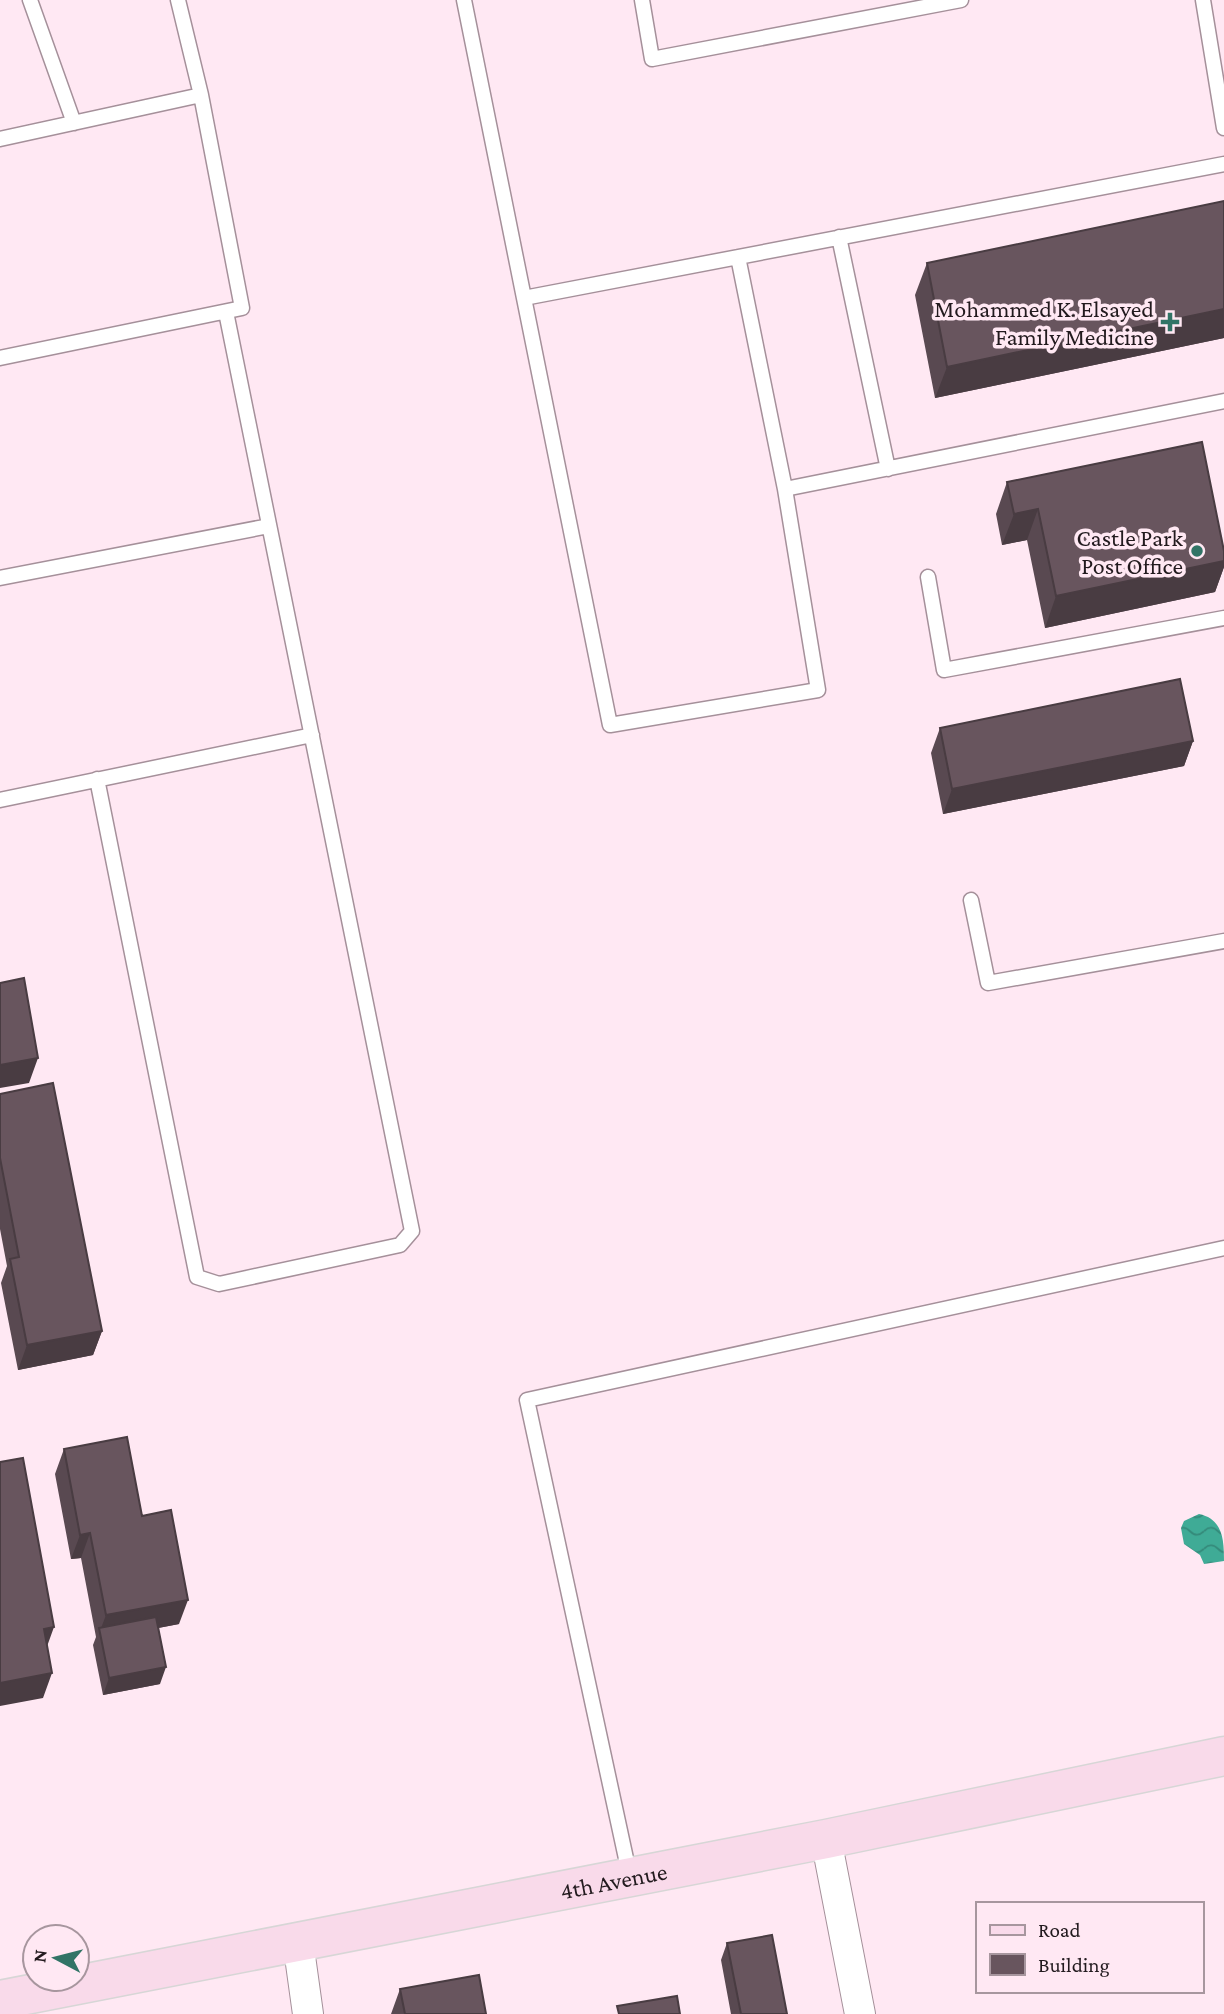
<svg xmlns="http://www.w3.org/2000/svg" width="1224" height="2014" viewBox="0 0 1224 2014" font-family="'Crimson Pro',serif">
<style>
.water{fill:url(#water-waves)}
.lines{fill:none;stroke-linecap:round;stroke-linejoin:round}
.lane-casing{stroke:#a5909a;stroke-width:17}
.street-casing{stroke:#a5909a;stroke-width:32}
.primary-casing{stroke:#d7d6d6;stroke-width:41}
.lane{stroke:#fff;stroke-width:14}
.street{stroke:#fff;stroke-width:30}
.primary{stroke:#f9daea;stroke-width:38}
.wall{fill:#594951}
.shaded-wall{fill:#493c42}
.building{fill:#68555e;stroke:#493c42;stroke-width:2}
.poi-dot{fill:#317466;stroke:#ffe8f3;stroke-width:2.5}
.labels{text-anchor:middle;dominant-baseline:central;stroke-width:7;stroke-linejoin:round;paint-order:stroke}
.poi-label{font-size:24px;fill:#221a1e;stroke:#ffe8f3;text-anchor:end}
.street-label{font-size:24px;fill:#221a1e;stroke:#ffe8f3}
</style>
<defs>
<pattern id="water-waves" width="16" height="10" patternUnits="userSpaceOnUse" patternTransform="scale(1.75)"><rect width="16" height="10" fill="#3fab96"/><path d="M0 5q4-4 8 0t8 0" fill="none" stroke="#348a7a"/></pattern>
</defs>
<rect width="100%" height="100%" fill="#ffe8f3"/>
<path class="water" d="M1199,1514C1223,1519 1224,1540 1224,1561L1204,1564L1200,1555L1184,1544L1181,1528L1184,1521Z"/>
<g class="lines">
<defs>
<path id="lane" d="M30,0L74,123
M464,0L524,298
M642,0L652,59L961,0
M1203,0L1224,128
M0,139L201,95
M1224,164L524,298L610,725L818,690L785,489L1224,401
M839,237L888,469
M738,257L785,489
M0,358L242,308L201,95L178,0
M928,577L944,670L1224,618
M0,578L269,526
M97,779L197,1277L219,1284L400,1245L412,1231L226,312
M0,800L312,735
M971,900L988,983L1224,941
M630,1877L527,1400L1224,1248"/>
<path id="street" d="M826,1839L860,2014
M298,1942L308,2014"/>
<g id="primary">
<path id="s1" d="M0,2000L826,1839L1224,1756"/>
</g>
</defs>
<use href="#lane" class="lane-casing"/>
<use href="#street" class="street-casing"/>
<use href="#primary" class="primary-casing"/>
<use href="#lane" class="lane"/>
<use href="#street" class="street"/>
<use href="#primary" class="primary"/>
</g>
<path class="wall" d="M1224,201V338L935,398L915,295L927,263Z
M1007,482L1224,551V567L1215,592L1045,628L1027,540L1002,545L996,514Z
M940,728L1193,741L1184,766L943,814L931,753Z
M0,1094L102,1331L93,1355L18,1370L1,1283L7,1266L0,1229Z
M64,1449L142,1516L179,1624L158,1628L160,1684L103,1695L93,1645L96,1637L81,1558L71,1559L55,1474Z
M727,1943L787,2014H731L721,1960Z
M400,1989L486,2014H391Z"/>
<path class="shaded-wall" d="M1224,309V338L935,398L947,367Z
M1038,509L1027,540L1002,545L1014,514Z
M1224,561V567L1215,592L1045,628L1056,596Z
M1193,741L1184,766L943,814L952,789Z
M38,1058L29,1083L0,1088V1065Z
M102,1331L93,1355L18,1370L27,1345Z
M90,1533L81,1558L71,1559L80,1535Z
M188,1600L179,1624L101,1639L100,1631L106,1615Z
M54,1627L45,1652L44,1629Z
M166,1667L160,1684L103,1695L109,1678Z
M52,1673L43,1698L0,1706V1683Z"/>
<path class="building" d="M1224,201V309L947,367L927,263Z
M1202,442L1224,551V561L1056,596L1038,509L1014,514L1007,482Z
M1180,679L1193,741L952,789L940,728Z
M24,978L38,1058L0,1065V983Z
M53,1083L102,1331L27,1345L10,1259L19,1257L0,1158V1094Z
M127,1437L142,1516L171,1510L188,1600L106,1615L90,1533L80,1535L64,1449Z
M23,1458L54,1627L44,1629L52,1673L0,1683V1462Z
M156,1617L166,1667L109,1678L99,1628Z
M772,1935L787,2014H741L727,1943Z
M479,1975L486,2014H405L400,1989Z
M677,1996L680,2014H619L617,2006Z"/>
<g class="poi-dot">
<path d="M1166.5 311.5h7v7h7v7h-7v7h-7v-7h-7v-7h7z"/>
<circle cx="1197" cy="551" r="7"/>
</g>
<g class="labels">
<g class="poi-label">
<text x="1154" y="308">Mohammed K. Elsayed<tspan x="1154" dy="28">Family Medicine</tspan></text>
<text x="1183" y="537">Castle Park<tspan x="1183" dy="28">Post Office</tspan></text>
</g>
<g class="street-label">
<text stroke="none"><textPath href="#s1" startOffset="625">4th Avenue</textPath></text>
</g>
</g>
<rect x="976" y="1902" width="228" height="91" fill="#ffe8f3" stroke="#a7969e" stroke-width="2"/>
<rect x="990" y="1925" width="35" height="10" fill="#f9daea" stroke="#a7969e" stroke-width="2"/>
<text x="1038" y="1937" font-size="21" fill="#221a1e">Road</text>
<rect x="990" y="1954" width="35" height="21" fill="#68555e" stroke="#a7969e" stroke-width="2"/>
<text x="1038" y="1972" font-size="21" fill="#221a1e">Building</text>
<g transform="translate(56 1958) rotate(277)"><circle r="33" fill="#ffe8f3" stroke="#a7969e" stroke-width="2"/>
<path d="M0-5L12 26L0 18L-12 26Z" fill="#317466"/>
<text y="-10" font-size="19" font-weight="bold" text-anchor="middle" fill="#221a1e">N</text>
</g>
</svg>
